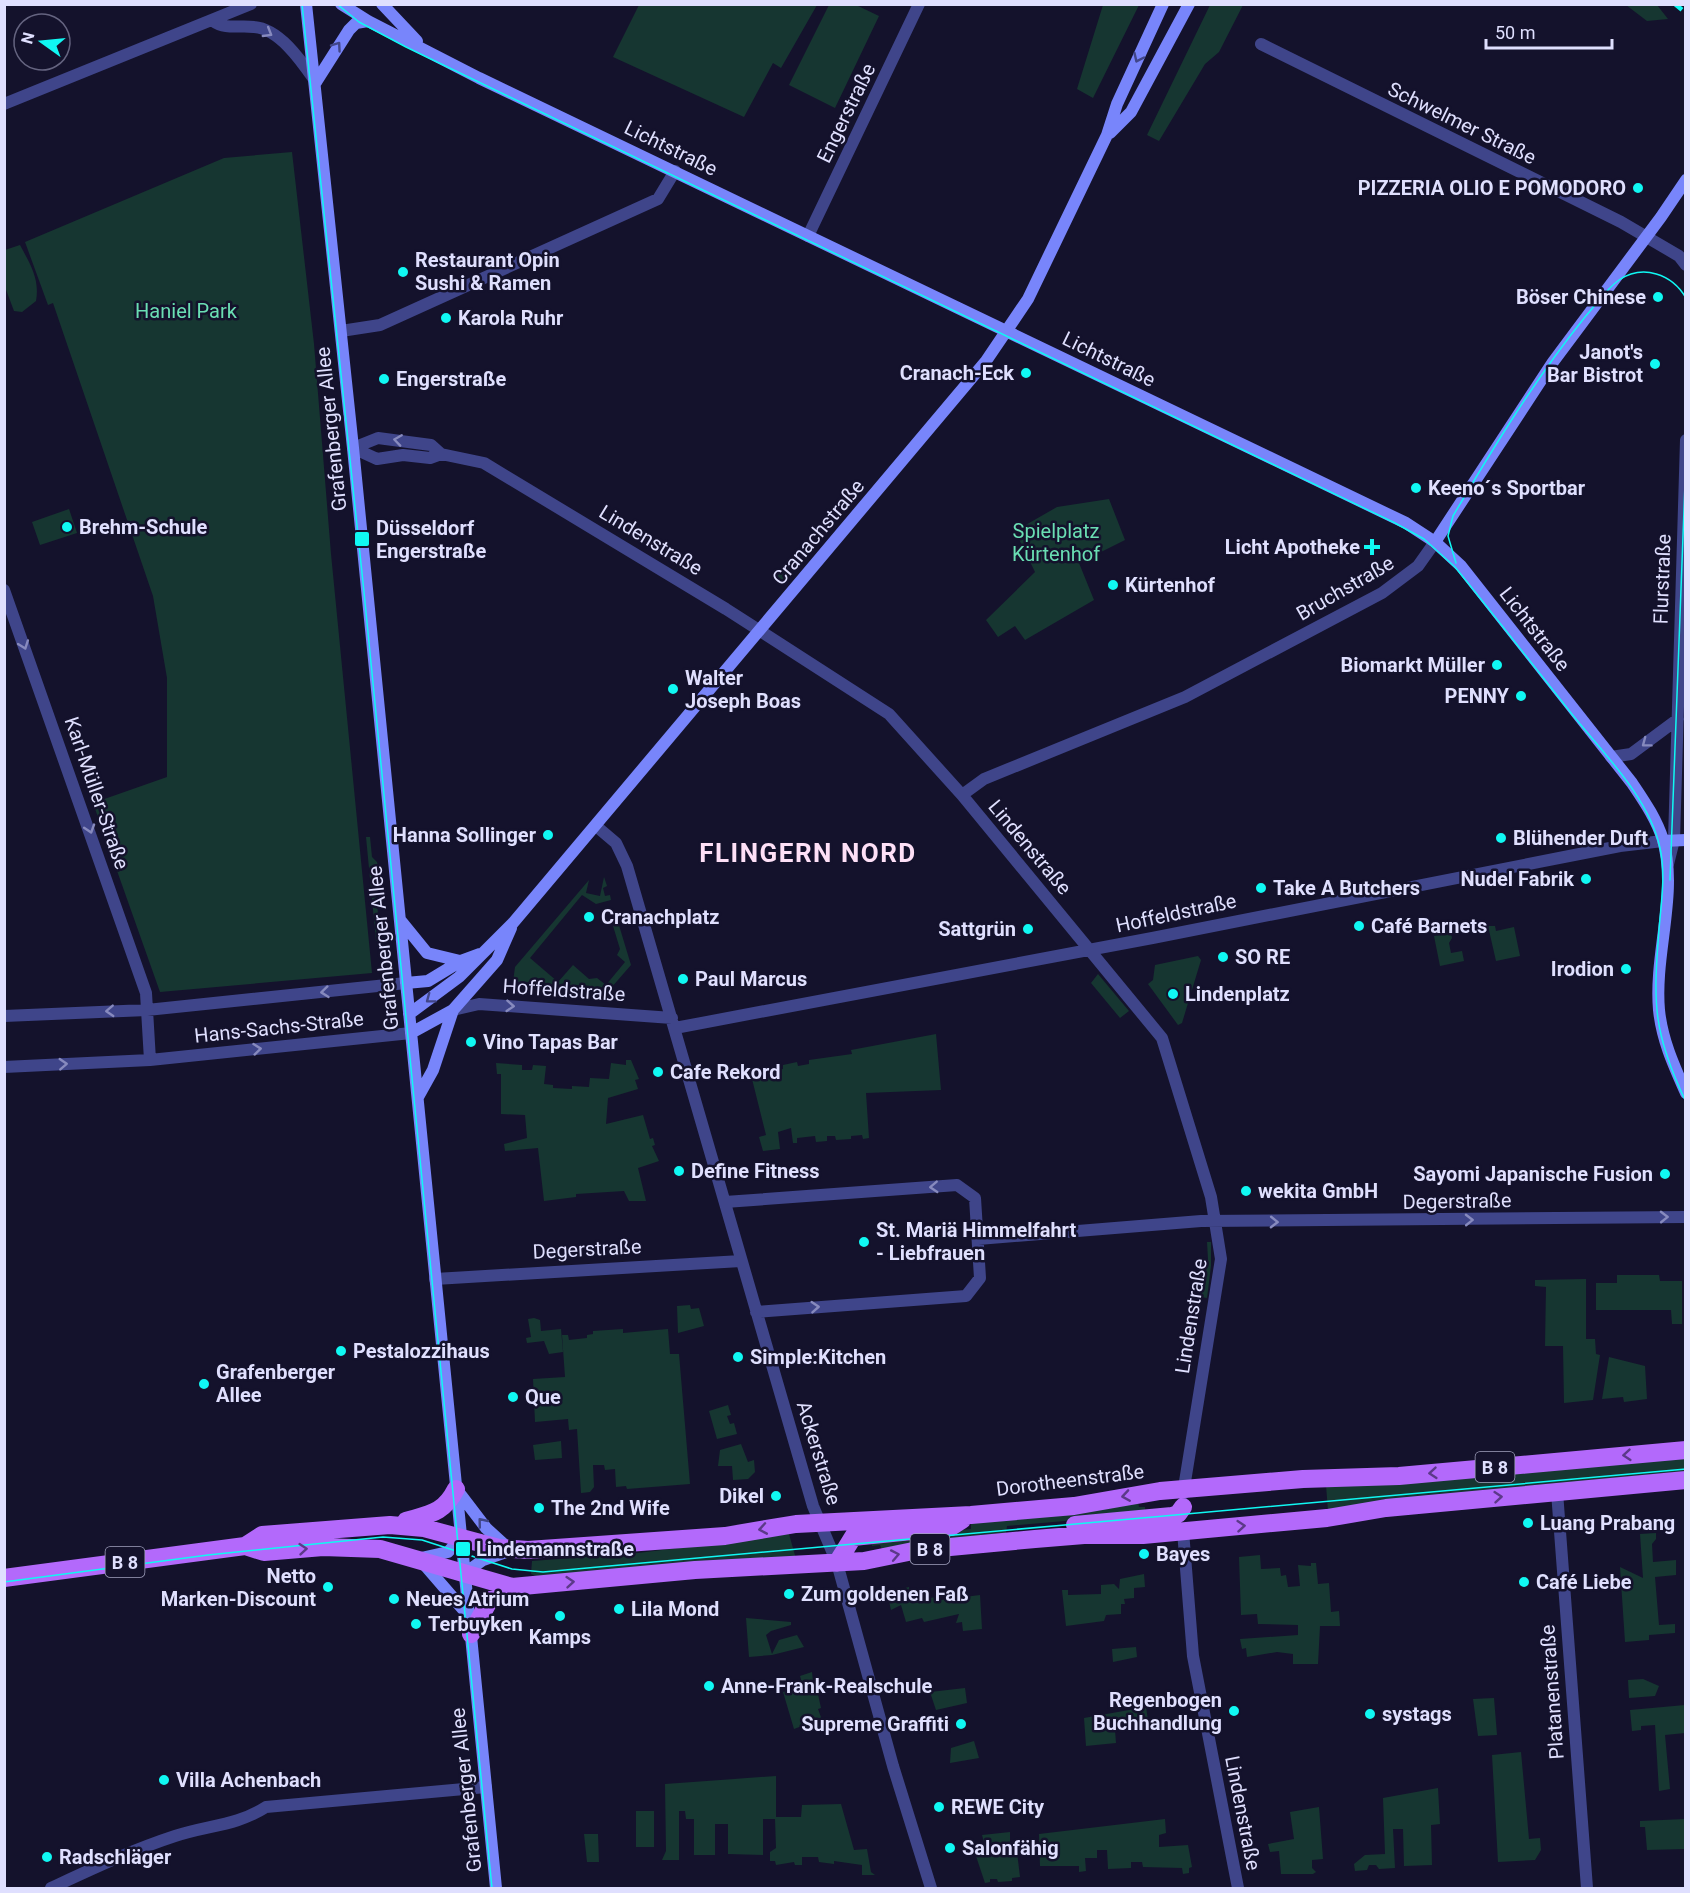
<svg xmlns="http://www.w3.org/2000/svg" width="1690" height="1893" viewBox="0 0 1690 1893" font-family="Roboto,sans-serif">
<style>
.green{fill:#163631}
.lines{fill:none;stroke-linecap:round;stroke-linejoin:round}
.street{stroke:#3f458a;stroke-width:12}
.secondary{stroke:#7885fb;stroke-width:12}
.primary{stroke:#b369fb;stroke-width:18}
.tram{stroke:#10f8f3;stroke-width:1.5}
.rail{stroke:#10f8f3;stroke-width:4.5;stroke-dasharray:9 8;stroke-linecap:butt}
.oneway{stroke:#878abe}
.oneway2{stroke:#414689}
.oneway3{stroke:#5c3989}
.poi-dot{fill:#10f8f3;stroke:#14122c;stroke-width:2}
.labels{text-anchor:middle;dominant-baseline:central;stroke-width:5;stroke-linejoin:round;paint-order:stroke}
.shield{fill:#14122c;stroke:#a2a2bf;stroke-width:1.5}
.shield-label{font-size:18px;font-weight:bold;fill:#dfdffe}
.street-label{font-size:20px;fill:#dfdffe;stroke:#14122c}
.poi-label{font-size:20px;font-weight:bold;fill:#dfdffe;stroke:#14122c;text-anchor:start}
.park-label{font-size:20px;fill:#6adeb3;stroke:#14122c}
.district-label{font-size:26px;font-weight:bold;letter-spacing:1.5px;fill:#fee0f7;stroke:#14122c}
</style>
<rect width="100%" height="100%" fill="#14122c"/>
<path class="green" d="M639,5V4L817,5L781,68L773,63L744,117L613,57Z
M829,5H856L879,16L835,108L789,85Z
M1103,5H1139L1093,98L1077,89Z
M1210,5H1243L1219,52L1205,64L1159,141L1147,135Z
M1626,5H1657L1668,19L1647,21Z
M292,152L314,344L331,554L372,973L160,992L93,803L167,777V678L153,596L53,303L48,305L25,242L224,158Z
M20,245C30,264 40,279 36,301L22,312L14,311L5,287V250Z
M1109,499L1125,540L1079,563L1094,600L1025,640L1015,626L998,637L986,620L1035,572L1015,531L1057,507Z
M69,509L77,533L40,545L32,522Z
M800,549L805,553L781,583L775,579Z
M366,837H370L372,857L377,862L379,872L374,873L379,924H383L385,940L376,941Z
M604,877L607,886L603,888L605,896L610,895L611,900L596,904L582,895L530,958L558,982L573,965L589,979L597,978L606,985L625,962L617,955L620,949L610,916L615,912L631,965L611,988L513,982L515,967L589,880L586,893L600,896Z
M1488,926H1495L1496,931L1514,927L1520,956L1496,961Z
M1451,933L1452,938L1449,943L1451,953L1462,951L1464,961L1440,966L1434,936Z
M1198,956L1201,960L1182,1023L1178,1025L1148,984L1153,980L1155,965Z
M1098,974L1129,1011L1120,1018L1091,983Z
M936,1034L941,1090L866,1093L869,1138L863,1139L862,1135L851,1136V1139L836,1140L835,1136H827V1141L816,1142L815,1136L797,1138V1143H793L791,1128L778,1132L780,1149L763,1151L759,1137L766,1135L752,1079L763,1076L761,1069L772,1067L773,1071L783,1069V1065L797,1062L798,1066L809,1064V1060L852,1054L851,1050Z
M626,1060H631L639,1079L635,1080L638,1089L608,1098L606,1124L643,1115L650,1139L653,1138L655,1145L652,1146L659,1161L638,1168L646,1201H629L624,1191L576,1194V1197L544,1201L538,1148L505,1151L504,1144L527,1138L525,1115L501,1114V1074H497L496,1063L522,1065V1070H532L533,1065L546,1066L544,1084L553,1085V1088L572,1089V1086L589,1087L590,1078L609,1079L611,1063L626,1065Z
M1207,1242H1211V1266L1207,1298L1201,1297L1208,1259Z
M1617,1275H1659L1660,1281H1682V1324H1672L1671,1310H1596V1283H1617Z
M1586,1279V1339H1595L1596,1354L1600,1355L1593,1400L1564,1403L1563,1346H1545L1546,1287L1535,1286V1280Z
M690,1305L691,1309L699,1308L704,1326L678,1333L677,1306Z
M534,1318L540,1320L541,1331L561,1329L563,1352L549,1354L544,1341L527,1343L526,1338L531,1337L528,1319Z
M623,1329V1333L668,1329L670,1354H679L690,1484L627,1489L626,1486L616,1487L615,1469L605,1470L604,1465H593L594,1487L590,1492L581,1493L577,1429L569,1430L568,1419L535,1422L533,1379L565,1377L562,1335H568L569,1340L587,1338V1335L593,1334V1331Z
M1609,1357L1645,1366L1647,1399L1624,1402L1623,1397L1602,1399Z
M728,1405L731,1415L727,1416L730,1424L734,1423L737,1434L717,1439L709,1411Z
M561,1441L562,1458L535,1460L533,1445Z
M741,1444L748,1462L754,1460L755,1472L748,1479L733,1480L732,1466H718L720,1450Z
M1685,1457V1473L1328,1511L1326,1485Z
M1138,1502L1139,1507H1145V1514L1007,1526L1006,1534L882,1550L880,1545L872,1546L873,1538L971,1529V1522Z
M1656,1533V1539L1652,1544L1653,1562L1676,1560V1575L1655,1577L1659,1625L1675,1624V1633L1649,1635V1640L1625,1642L1620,1567L1643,1578L1640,1534Z
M789,1534L796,1559L538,1577L531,1574L532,1561L638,1553Z
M1260,1555L1261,1569L1280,1568L1281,1576L1286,1575L1288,1587L1300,1586L1298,1565L1311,1566V1563H1316L1318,1584L1329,1583L1331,1612L1339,1611L1340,1626H1320L1318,1664H1293V1654L1277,1652L1247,1657L1246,1648L1242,1649L1240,1639L1298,1635V1625L1258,1624L1257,1614L1241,1615L1239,1557Z
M1144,1574L1145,1587L1134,1588V1598L1124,1599L1125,1604H1121V1614L1106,1615L1104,1621L1066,1626L1062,1590H1068V1595L1101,1594V1585L1114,1584L1119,1589L1120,1579Z
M909,1587L910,1599L941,1597V1600L980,1595L982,1629L963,1631L962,1622L956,1623L959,1614L924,1622L922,1618L906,1622L901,1605L891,1610L889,1601L891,1597L901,1595V1589Z
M746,1618L791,1622V1625L771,1631L766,1635L772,1654L779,1640L797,1635L804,1647L772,1655L749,1657Z
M1136,1647L1137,1657L1113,1662L1112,1649Z
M812,1672L814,1691L817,1690L821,1708L818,1709L822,1720L826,1719L828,1726L803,1733L802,1726L794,1729L783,1692L803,1686L800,1676Z
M1643,1679L1659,1686L1655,1696L1629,1698L1628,1680Z
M965,1688L967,1703L936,1710L930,1692Z
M1494,1698L1497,1735L1478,1736L1473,1699Z
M1685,1705V1733L1665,1735L1670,1789L1659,1791L1655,1725L1641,1726V1730L1632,1731L1630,1710Z
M1146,1707L1148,1720L1115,1730L1116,1743L1086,1746L1084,1718Z
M974,1741L979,1758L950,1763L951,1748Z
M1521,1752L1529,1839L1540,1838L1541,1850L1535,1860L1498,1862L1492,1755Z
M776,1776V1817H801L802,1805L841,1804L854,1850L867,1849L871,1872L875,1875H862V1865L834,1861V1864L819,1862L818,1857H802V1865H795L794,1862L776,1865L775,1861H770V1852L776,1848L775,1819H763V1855L728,1854V1824H715V1855H694V1819H686L685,1811H679V1860H662L666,1851L665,1784Z
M1438,1788L1440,1824L1431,1825L1432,1865L1404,1866L1403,1829H1393L1395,1868L1379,1869L1376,1865H1369L1367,1870L1355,1871L1354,1864L1365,1855L1385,1854L1383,1798Z
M1319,1807L1323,1859L1312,1860V1868L1316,1872L1313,1874H1281L1279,1851L1270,1852L1268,1844L1294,1839L1290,1812Z
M636,1811H654V1847H636Z
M1165,1819L1166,1833L1159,1835V1847L1188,1845L1192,1867L1189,1868V1873L1183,1874L1182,1868L1143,1867L1142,1862H1131V1868L1108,1869L1107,1850H1097V1858H1085L1086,1871L1079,1872V1866H1040L1039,1834Z
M1685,1819V1849L1647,1850L1645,1827H1640V1821Z
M1010,1832V1852H1017L1020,1877L1012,1878V1881L998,1882L997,1879H990V1882L985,1883L976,1856L987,1853L982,1835Z
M584,1834H598L599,1862H587Z"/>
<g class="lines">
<path class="street" d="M213,21C226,30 239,25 254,27C280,29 302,62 316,82
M1261,44L1621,222L1679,256L1686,265
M4,104L251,4
M808,236L919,4
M341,331L380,325L658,199L675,171
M353,448L378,438L393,440L431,445L441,454L484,463L726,609L889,714L962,795L1162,1038L1211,1197L1221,1259L1183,1494
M353,448L377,459L403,455L430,458L441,454
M4,590L146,993L150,1060
M1611,757L1631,754L1678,719
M962,795L984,779L1185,697L1382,593L1418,566L1435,542
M596,826L616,843L627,866L813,1506L837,1563L893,1766L931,1888
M1668,864L1674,840L1686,440
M453,1010L479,1004L672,1018
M4,1016L147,1010L406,983
M675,1028C991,970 1305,909 1620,846L1663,841
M4,1067L150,1060L411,1033
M725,1202L957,1185L975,1198L980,1278L966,1296L756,1312
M978,1239L1201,1221L1686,1217
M435,1279L741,1261
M1557,1492L1587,1888
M1183,1531L1193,1656L1238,1888
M51,1888C92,1869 132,1850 175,1836C208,1825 236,1826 266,1807L486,1787"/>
<path class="secondary" d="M306,4L353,448L496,1888
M341,4L368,21L479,78L1406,523L1435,542L1461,566L1632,783C1644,801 1656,818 1663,840C1678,894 1654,954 1659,1010C1662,1040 1674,1066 1686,1093
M382,4L417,41
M316,82L349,30L356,23L368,21
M1110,133L1131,112L1189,4
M1435,542L1553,362L1661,217L1686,180
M1663,841L1686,840
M401,921L427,953L460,961
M406,983L428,981L461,961L480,954
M409,1014L459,977L513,923L986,361L1028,299L1107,135L1117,104L1163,4
M411,1033L453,1010L497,960L511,928
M418,1097L433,1070L453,1010
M457,1490L486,1528L508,1548
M421,1558L448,1552L461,1538
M423,1563L468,1615
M465,1573L483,1560L506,1552"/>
<path class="primary" d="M406,1521C430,1514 444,1513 456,1489
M1075,1525L1172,1516L1178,1514L1183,1507
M245,1546L264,1552L323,1547L380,1549L512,1587L695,1570L864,1561L918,1550L1035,1539L1084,1535H1143L1327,1518L1386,1508L1686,1480
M837,1563L853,1537L951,1527L962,1520
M4,1578L245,1546L262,1535L390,1525L424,1528L499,1548L528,1550L725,1536L796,1524L971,1515L1074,1506L1160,1491L1303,1479L1399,1476L1686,1450
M471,1634L489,1601L512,1587"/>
<path class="tram" d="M302,4L364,592L492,1888
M337,4L359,22L406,47L1395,523L1424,539L1455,567C1494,615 1532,664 1571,713C1603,753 1649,797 1660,848C1666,875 1661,903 1659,930C1653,1004 1653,1033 1686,1102
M1456,563L1448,536L1453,516C1493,448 1535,379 1585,317C1596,305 1606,289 1619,280C1643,264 1672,274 1686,298
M1670,880L1686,457
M4,1582L208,1555L383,1537L422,1540L512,1569L543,1572L1686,1469"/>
<path class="rail" d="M1675,4L1686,13"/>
</g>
<defs><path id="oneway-chevron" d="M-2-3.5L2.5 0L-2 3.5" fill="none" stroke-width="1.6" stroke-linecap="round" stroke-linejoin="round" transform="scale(1.5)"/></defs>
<g class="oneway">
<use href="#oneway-chevron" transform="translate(268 33) rotate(31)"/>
<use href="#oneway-chevron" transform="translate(398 440) rotate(-172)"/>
<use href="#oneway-chevron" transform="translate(24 645) rotate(70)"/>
<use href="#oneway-chevron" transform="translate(1646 743) rotate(143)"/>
<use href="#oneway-chevron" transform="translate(90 829) rotate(72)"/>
<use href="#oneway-chevron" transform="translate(325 992) rotate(174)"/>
<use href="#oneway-chevron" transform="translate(510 1006) rotate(4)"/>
<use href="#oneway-chevron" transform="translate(110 1011) rotate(177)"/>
<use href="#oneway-chevron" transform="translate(257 1049) rotate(-6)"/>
<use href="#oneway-chevron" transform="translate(63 1064) rotate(-3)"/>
<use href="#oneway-chevron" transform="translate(934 1187) rotate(177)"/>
<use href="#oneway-chevron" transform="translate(1664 1217) rotate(-1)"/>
<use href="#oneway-chevron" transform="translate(1469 1220) rotate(-1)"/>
<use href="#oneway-chevron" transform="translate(1274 1222) rotate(1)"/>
<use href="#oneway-chevron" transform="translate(815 1307) rotate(-4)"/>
</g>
<g class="oneway2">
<use href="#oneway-chevron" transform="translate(337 46) rotate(-55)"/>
<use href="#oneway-chevron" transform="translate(1138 58) rotate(115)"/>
<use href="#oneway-chevron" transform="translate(430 999) rotate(143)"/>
<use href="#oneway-chevron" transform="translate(482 1522) rotate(-129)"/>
</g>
<g class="oneway3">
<use href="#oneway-chevron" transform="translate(1627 1455) rotate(175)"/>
<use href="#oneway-chevron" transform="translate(1433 1473) rotate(175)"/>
<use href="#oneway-chevron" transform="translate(1126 1496) rotate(171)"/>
<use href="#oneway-chevron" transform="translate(1498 1497) rotate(-5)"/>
<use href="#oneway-chevron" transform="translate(1241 1526) rotate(-5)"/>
<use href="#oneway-chevron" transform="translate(763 1529) rotate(170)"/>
<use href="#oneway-chevron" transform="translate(303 1549) rotate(-5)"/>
<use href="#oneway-chevron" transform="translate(895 1555) rotate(-11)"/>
<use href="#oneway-chevron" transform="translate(570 1582) rotate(-5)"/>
</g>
<g class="poi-dot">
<circle cx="1638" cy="188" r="6"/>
<circle cx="403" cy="272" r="6"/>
<circle cx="1658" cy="297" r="6"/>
<circle cx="446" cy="318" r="6"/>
<circle cx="1655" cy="364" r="6"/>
<circle cx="1026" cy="373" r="6"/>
<circle cx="384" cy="379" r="6"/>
<circle cx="1416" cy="488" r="6"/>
<circle cx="67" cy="527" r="6"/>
<rect x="354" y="531" width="16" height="16" rx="3"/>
<path d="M1369 538h6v6h6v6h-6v6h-6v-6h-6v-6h6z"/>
<circle cx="1113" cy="585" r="6"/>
<circle cx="1497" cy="665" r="6"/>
<circle cx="673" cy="689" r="6"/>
<circle cx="1521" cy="696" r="6"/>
<circle cx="548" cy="835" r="6"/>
<circle cx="1501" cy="838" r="6"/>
<circle cx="1586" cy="879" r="6"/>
<circle cx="1261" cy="888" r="6"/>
<circle cx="589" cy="917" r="6"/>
<circle cx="1359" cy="926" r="6"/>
<circle cx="1028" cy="929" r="6"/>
<circle cx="1223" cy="957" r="6"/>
<circle cx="1626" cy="969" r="6"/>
<circle cx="683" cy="979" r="6"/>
<circle cx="1173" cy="994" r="6"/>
<circle cx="471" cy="1042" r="6"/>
<circle cx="658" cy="1072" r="6"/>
<circle cx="679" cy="1171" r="6"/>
<circle cx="1665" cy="1174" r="6"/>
<circle cx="1246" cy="1191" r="6"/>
<circle cx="864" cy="1242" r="6"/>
<circle cx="341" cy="1351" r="6"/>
<circle cx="738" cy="1357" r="6"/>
<circle cx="204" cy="1384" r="6"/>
<circle cx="513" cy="1397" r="6"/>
<circle cx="776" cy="1496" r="6"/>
<circle cx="539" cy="1508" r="6"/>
<circle cx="1528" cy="1523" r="6"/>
<rect x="455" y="1541" width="16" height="16" rx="3"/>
<circle cx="1144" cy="1554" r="6"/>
<circle cx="1524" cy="1582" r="6"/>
<circle cx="328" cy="1587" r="6"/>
<circle cx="789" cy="1594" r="6"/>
<circle cx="394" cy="1599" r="6"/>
<circle cx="619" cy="1609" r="6"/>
<circle cx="560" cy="1616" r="6"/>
<circle cx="416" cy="1624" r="6"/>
<circle cx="709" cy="1686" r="6"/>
<circle cx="1234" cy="1711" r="6"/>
<circle cx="1370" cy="1714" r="6"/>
<circle cx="961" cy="1724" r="6"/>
<circle cx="164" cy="1780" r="6"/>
<circle cx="939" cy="1807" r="6"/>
<circle cx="950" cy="1848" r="6"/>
<circle cx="47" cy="1857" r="6"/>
</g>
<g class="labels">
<g class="shield">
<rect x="1475.5" y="1452" width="39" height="30" rx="4.5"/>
<rect x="910.5" y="1534" width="39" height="30" rx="4.5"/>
<rect x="105.5" y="1547" width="39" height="30" rx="4.5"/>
</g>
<g class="shield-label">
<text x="1495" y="1467">B 8</text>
<text x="930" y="1549">B 8</text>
<text x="125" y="1562">B 8</text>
</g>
<g class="street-label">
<text transform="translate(846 113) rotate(-64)">Engerstraße</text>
<text transform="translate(1462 123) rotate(26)">Schwelmer Straße</text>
<text transform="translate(671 148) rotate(26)">Lichtstraße</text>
<text transform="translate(1109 359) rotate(26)">Lichtstraße</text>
<text transform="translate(331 429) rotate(-96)">Grafenberger Allee</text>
<text transform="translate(818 532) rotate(-50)">Cranachstraße</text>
<text transform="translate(651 540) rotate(31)">Lindenstraße</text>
<text transform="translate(1662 579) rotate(-88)">Flurstraße</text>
<text transform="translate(1345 588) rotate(-30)">Bruchstraße</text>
<text transform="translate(1535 629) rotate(52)">Lichtstraße</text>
<text transform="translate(97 793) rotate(71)">Karl-Müller-Straße</text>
<text transform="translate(1030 847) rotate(50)">Lindenstraße</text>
<text transform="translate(1176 913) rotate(-12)">Hoffeldstraße</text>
<text transform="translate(383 948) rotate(-96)">Grafenberger Allee</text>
<text transform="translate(564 990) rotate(4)">Hoffeldstraße</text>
<text transform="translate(279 1027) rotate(-6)">Hans-Sachs-Straße</text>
<text transform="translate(1457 1201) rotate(-1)">Degerstraße</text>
<text transform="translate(587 1249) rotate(-3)">Degerstraße</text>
<text transform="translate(1191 1316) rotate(-81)">Lindenstraße</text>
<text transform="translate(819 1453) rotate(73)">Ackerstraße</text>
<text transform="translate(1070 1480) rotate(-7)">Dorotheenstraße</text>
<text transform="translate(1552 1692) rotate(-94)">Platanenstraße</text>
<text transform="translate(466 1790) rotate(-96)">Grafenberger Allee</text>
<text transform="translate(1243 1813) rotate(79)">Lindenstraße</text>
</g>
<g class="poi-label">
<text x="1626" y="188" text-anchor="end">PIZZERIA OLIO E POMODORO</text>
<text x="415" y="260">Restaurant Opin<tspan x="415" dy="23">Sushi &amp; Ramen</tspan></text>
<text x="1646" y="297" text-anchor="end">Böser Chinese</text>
<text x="458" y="318">Karola Ruhr</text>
<text x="1643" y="352" text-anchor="end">Janot's<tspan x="1643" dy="23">Bar Bistrot</tspan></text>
<text x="1014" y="373" text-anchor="end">Cranach-Eck</text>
<text x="396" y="379">Engerstraße</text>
<text x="1428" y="488">Keeno´s Sportbar</text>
<text x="79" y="527">Brehm-Schule</text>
<text x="376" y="528">Düsseldorf<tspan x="376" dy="23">Engerstraße</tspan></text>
<text x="1360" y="547" text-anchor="end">Licht Apotheke</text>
<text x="1125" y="585">Kürtenhof</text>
<text x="1485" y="665" text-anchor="end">Biomarkt Müller</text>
<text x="685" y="678">Walter<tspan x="685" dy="23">Joseph Boas</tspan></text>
<text x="1509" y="696" text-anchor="end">PENNY</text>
<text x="536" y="835" text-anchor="end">Hanna Sollinger</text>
<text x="1513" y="838">Blühender Duft</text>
<text x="1574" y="879" text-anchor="end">Nudel Fabrik</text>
<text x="1273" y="888">Take A Butchers</text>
<text x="601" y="917">Cranachplatz</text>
<text x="1371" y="926">Café Barnets</text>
<text x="1016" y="929" text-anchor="end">Sattgrün</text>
<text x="1235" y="957">SO RE</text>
<text x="1614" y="969" text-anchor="end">Irodion</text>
<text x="695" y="979">Paul Marcus</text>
<text x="1185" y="994">Lindenplatz</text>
<text x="483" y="1042">Vino Tapas Bar</text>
<text x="670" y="1072">Cafe Rekord</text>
<text x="691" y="1171">Define Fitness</text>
<text x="1653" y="1174" text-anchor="end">Sayomi Japanische Fusion</text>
<text x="1258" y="1191">wekita GmbH</text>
<text x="876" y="1230">St. Mariä Himmelfahrt<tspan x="876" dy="23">- Liebfrauen</tspan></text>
<text x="353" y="1351">Pestalozzihaus</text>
<text x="750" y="1357">Simple:Kitchen</text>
<text x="216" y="1372">Grafenberger<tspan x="216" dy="23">Allee</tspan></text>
<text x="525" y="1397">Que</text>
<text x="764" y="1496" text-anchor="end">Dikel</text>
<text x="551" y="1508">The 2nd Wife</text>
<text x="1540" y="1523">Luang Prabang</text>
<text x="476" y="1549">Lindemannstraße</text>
<text x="1156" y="1554">Bayes</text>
<text x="316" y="1576" text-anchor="end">Netto<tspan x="316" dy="23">Marken-Discount</tspan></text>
<text x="1536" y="1582">Café Liebe</text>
<text x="801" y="1594">Zum goldenen Faß</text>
<text x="406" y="1599">Neues Atrium</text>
<text x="631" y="1609">Lila Mond</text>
<text x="428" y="1624">Terbuyken</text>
<text x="560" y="1637" text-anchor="middle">Kamps</text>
<text x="721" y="1686">Anne-Frank-Realschule</text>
<text x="1222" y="1700" text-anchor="end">Regenbogen<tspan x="1222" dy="23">Buchhandlung</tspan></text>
<text x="1382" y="1714">systags</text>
<text x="949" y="1724" text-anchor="end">Supreme Graffiti</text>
<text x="176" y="1780">Villa Achenbach</text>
<text x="951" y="1807">REWE City</text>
<text x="962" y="1848">Salonfähig</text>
<text x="59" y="1857">Radschläger</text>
</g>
<g class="park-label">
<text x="186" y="311">Haniel Park</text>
<text x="1056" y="531">Spielplatz<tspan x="1056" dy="23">Kürtenhof</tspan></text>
</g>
<g class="district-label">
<text x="808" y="853">FLINGERN NORD</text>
</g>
</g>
<rect width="1690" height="1893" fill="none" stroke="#dfdffe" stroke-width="12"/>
<g transform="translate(42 42) rotate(285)"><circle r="28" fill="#14122c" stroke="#656480" stroke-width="1.5"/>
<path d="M0-4.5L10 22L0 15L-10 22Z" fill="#10f8f3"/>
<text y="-9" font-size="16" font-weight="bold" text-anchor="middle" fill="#dfdffe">N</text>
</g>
<path d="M1486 39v9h126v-9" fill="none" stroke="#dfdffe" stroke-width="3"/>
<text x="1495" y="39" font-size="18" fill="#dfdffe" stroke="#14122c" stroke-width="4.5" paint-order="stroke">50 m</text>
</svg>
